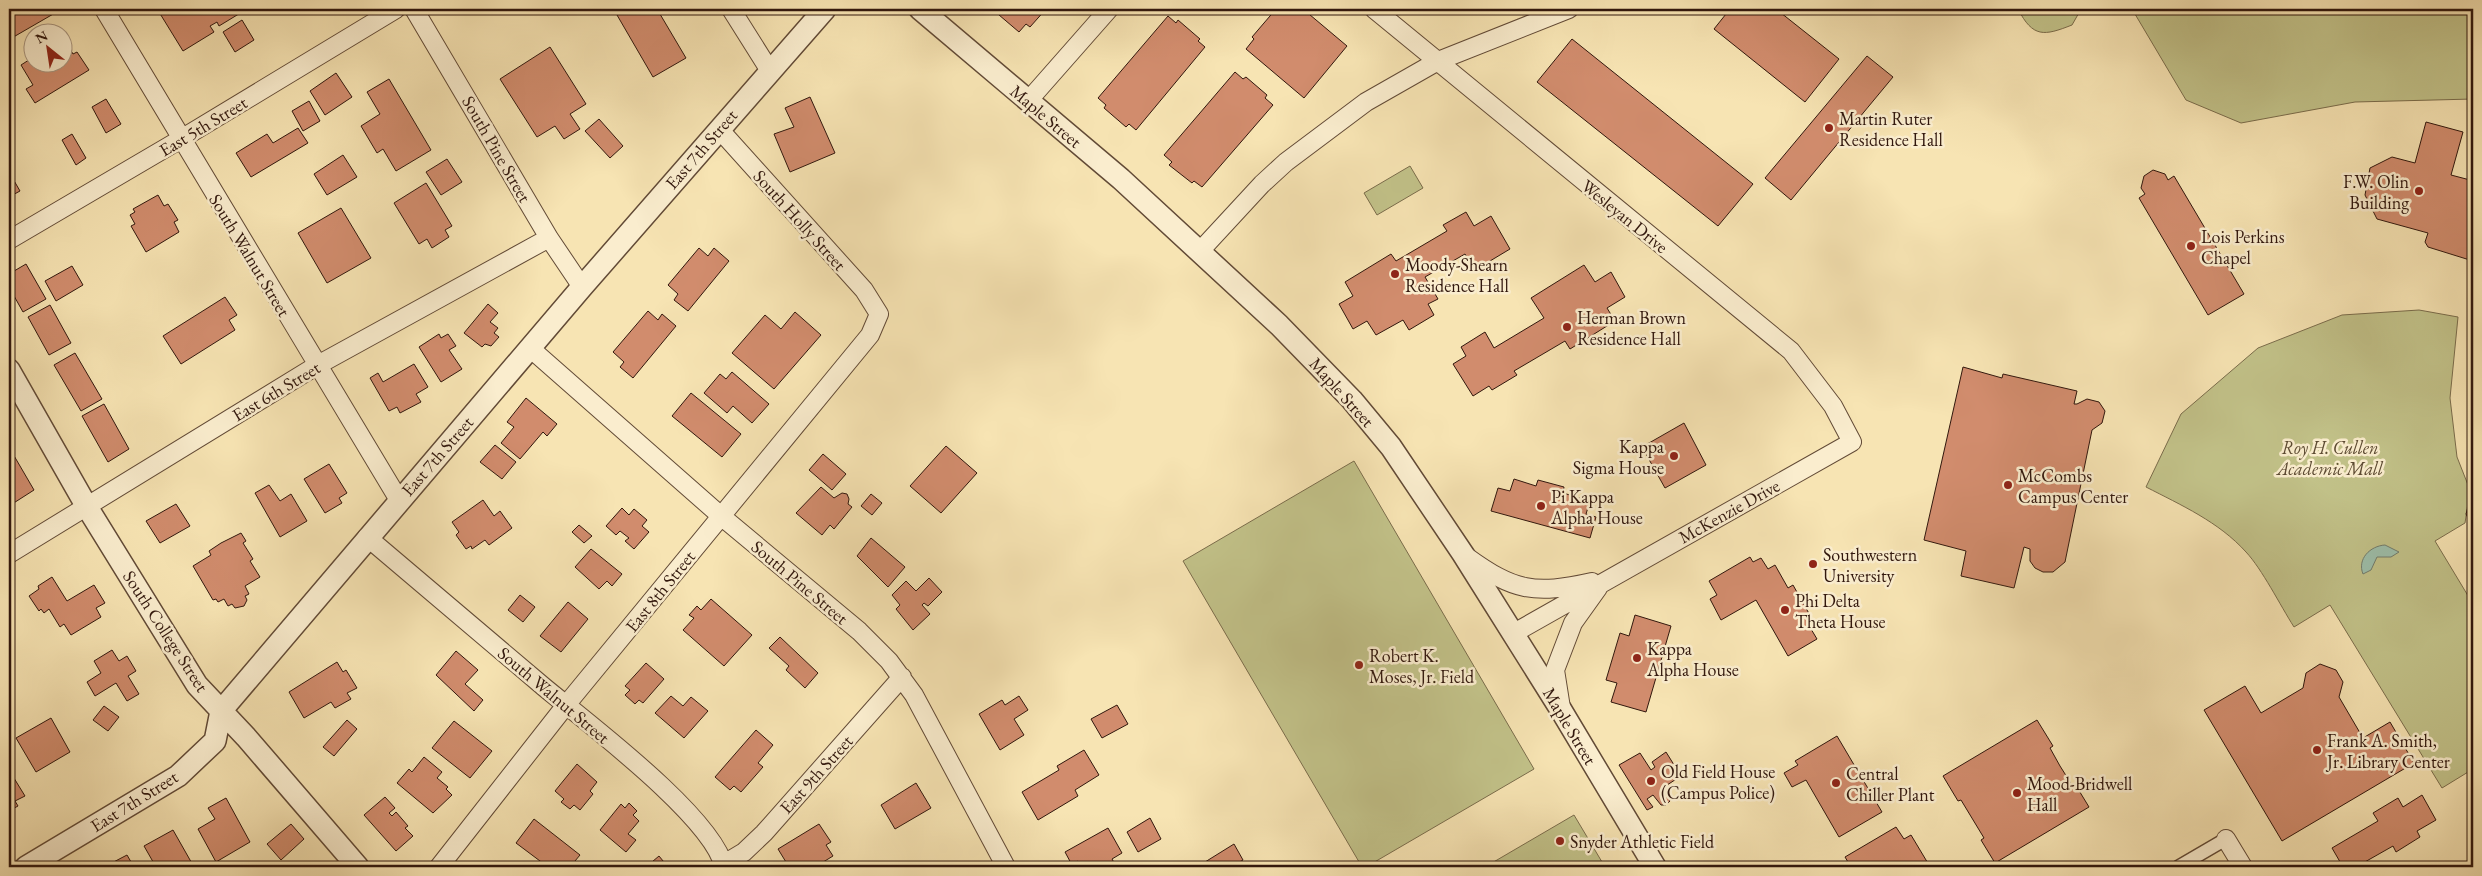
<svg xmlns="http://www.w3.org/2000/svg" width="2482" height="876" viewBox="0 0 2482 876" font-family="'EB Garamond',serif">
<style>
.green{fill:#c2c289;stroke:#7a6c4b}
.water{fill:#9dbfab;stroke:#727c6c}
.building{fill:#d18c6d;stroke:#31170d}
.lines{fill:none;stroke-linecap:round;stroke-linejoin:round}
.pedestrian-casing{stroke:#624a36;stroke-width:15}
.minor-casing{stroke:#624a36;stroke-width:20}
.tertiary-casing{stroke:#624a36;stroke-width:24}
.pedestrian{stroke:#faedce;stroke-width:12}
.minor{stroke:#faedce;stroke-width:18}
.tertiary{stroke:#faedce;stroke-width:21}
.poi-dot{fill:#8f2418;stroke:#faedce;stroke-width:2}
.labels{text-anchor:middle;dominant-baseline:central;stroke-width:5;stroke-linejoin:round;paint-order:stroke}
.street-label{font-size:18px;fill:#31170d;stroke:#faedce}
.poi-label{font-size:18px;fill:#31170d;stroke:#faedce;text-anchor:start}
.park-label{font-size:18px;font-style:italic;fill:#5c4a32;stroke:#faedce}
</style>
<rect width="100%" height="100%" fill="#f7e4b3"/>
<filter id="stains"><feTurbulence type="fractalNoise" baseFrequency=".004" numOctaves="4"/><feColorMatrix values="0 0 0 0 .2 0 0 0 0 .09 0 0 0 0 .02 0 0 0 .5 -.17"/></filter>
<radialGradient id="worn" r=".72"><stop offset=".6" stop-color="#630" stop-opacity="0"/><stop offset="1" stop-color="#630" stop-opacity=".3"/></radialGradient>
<path class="green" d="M2018,9H2080V11L2072,25C2044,36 2033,38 2018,9Z
M2132,9H2473V99L2355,102L2241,123L2186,100Z
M1410,166L1423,188L1377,215L1364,193Z
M2419,310L2458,317L2450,398L2457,457L2470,490L2465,523L2435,541L2473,604V769L2442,788L2330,605L2294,627C2280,605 2262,569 2246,552C2219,522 2181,505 2146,487L2181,414L2258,348L2342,315Z
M1354,461L1534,769L1366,867H1362L1183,561Z
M1574,815L1605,867H1485Z"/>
<path class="water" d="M2385,545L2399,552L2391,557H2377L2371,570L2363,574C2357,559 2370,546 2385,545Z"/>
<path class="building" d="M9,9H53L55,13L10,39Z
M165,9H240L242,12L219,26L217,22L210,26L214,32L183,51L159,12Z
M629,9H657L686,58L653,77L617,15Z
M992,9H1046L1030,27L1026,24L1019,32Z
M1276,9H1303L1347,46L1304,98L1246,49L1254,39L1252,37Z
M1730,9H1776L1839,59L1805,102L1714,29Z
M1168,16L1176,23L1178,20L1200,39L1198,41L1205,47L1136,130L1129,124L1126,127L1104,108L1106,105L1098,98Z
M242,20L254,40L235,52L223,32Z
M64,39L73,54L77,52L89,70L35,103L26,89L33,85L21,65L32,58V62H62Z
M1572,39L1753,184L1718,226L1537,82Z
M550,47L586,104L570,114L580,129L564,139L555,126L537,137L500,79Z
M1867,56L1893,77L1791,200L1765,178Z
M1235,72L1243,79L1246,77L1267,95L1265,98L1273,105L1202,187L1194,181L1192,183L1169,165L1172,162L1164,155Z
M336,73L352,97L325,115L310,91Z
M389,79L431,150L396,171L383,149L377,153L361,126L380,114L367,92Z
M810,97L835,153L790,172L774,134L794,127L785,108Z
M106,99L121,124L106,133L92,107Z
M309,101L320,121L303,131L292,111Z
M599,119L623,146L610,158L585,131Z
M2426,122L2463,132L2451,175L2470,180L2473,187V261L2428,247L2425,242L2428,233L2377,219L2365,195L2370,168L2392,157L2415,163Z
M298,128L308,143L251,177L236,153L267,134L273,143Z
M72,134L86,158L76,165L62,140Z
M343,155L357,177L327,195L314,174Z
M447,159L462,182L441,195L426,172Z
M2153,170L2165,174L2168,180L2174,176L2244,294L2208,315L2139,198L2145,194L2141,188L2144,176Z
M9,172L20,191L9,197Z
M426,183L452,226L445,230L449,237L432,248L427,239L419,244L394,203Z
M158,195L164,206L168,204L178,220L174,222L179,232L146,252L131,226L135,224L130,215L135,212L133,209Z
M341,208L371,258L327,283L298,233Z
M1466,212L1474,226L1491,216L1510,249L1475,270L1465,254L1425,277L1438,299L1428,304L1434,315L1409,330L1403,320L1376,335L1367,321L1353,329L1339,304L1353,296L1345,282L1391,254L1396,261L1447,231L1443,225Z
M699,248L708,256L714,248L729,261L688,311L674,300L678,294L668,285Z
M26,264L46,299L23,312L9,287V274Z
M1584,265L1595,282L1611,272L1625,297L1607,308L1615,321L1570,349L1565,341L1514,371L1517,375L1492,390L1489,386L1473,396L1453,364L1466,356L1461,347L1485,332L1494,348L1544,318L1531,298Z
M72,266L83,285L56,301L45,281Z
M225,297L237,315L229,320L235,330L181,364L163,336Z
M488,304L498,313L490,322L498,328L494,333L499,337L491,346L485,344L482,347L464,333Z
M50,305L71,343L49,355L28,317Z
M648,311L658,320L662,314L676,326L633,378L620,367L624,362L613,352Z
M795,312L821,335L774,389L732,353L765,315L781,329Z
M439,334L441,338L448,334L456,346L449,350L462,369L441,382L419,347Z
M75,353L102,399L81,411L54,365Z
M414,364L428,387L416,394L421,402L400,413L397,407L389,411L370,378L378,373L383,382Z
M1963,367L2002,378L2003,374L2077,391L2074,404H2077L2087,399L2099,402L2105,411L2102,423L2092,430L2065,562L2053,572H2043L2035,568L2030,561V549L2024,547L2014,588L1961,576L1966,551L1924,540Z
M732,372L769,404L752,423L733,406L727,413L704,393L720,374L726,379Z
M691,393L741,434L722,457L672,416Z
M526,398L557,424L547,436L543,432L520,459L501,443L514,427L507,422Z
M104,404L129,449L108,462L82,416Z
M1684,423L1706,465L1665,488L1642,447Z
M495,445L516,462L502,479L480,462Z
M946,446L977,473L941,513L910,486Z
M13,454L34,490L9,506V457Z
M823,454L846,474L832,490L809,470Z
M329,464L347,493L339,498L342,503L325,513L304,479Z
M1514,479L1536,486L1538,480L1564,487L1563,493L1590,501L1586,514L1596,517L1590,538L1491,511L1498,488L1510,491Z
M269,485L280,501L291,494L307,521L280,537L255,493Z
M821,487L834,498L842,493L847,494L849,499L848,504L852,507L834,529L830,525L822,535L796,513Z
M871,494L882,503L872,515L861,506Z
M2473,497V527L2466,514L2470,500Z
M483,500L494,516L500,511L512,528L489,545L485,540L472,549L471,546L466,549L456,535L459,532L452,522Z
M176,504L190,526L160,543L146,521Z
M622,508L629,515L634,509L647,520L642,526L649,532L634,549L625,541L629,538L620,531L616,535L606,526Z
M579,525L592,536L584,543L572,532Z
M241,533L246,541L243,543L253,559L250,561L260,577L245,586L249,594L245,596L247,600L244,606L235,608L232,604L228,606L224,599L218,602L216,599L213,600L193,566L211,555L209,551L221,543Z
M871,538L905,567L888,587L857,556Z
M591,549L622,574L612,586L607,581L599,589L575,567Z
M1750,557L1753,562L1761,558L1768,569L1775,565L1788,588L1793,585L1816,626L1811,629L1817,639L1788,656L1756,600L1721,620L1710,599L1717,595L1709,581Z
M52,577L67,601L94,585L105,603L96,608L101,617L71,635L64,624L60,627L49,609L44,613L41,609L39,611L29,596L39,589L38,586Z
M929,578L942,592L928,606L924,603L922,605L930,614L913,630L896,609L900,605L892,595L906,581L916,591Z
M520,595L535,607L523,622L508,610Z
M711,599L752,635L724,666L683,630L694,618L689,615L697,606L701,610Z
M568,602L588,619L561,652L540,636Z
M1635,615L1671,626L1646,712L1611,702L1617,683L1606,680L1620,633L1629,636Z
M780,637L818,673L805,688L786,670L789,666L769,648Z
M112,650L119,661L127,656L136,671L128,676L139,694L127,701L116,683L95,696L87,682L101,673L94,661Z
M456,651L478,670L465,684L483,700L474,711L436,675Z
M337,662L343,672L346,670L357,688L347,693L351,699L335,708L331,702L304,718L289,692Z
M646,663L664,679L643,703L639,700L635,704L625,695L630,690L625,686Z
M2320,664L2336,670L2343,682L2339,697L2363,738L2390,722L2414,763L2282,841L2204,710L2245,686L2261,713L2303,688L2306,673Z
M671,696L683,706L691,697L708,711L684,738L655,713Z
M1019,696L1028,710L1014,719L1024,735L1000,750L979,714L1002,700L1005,705Z
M1117,705L1128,724L1102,738L1091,719Z
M104,706L119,717L108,731L93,720Z
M51,718L70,752L36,772L16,738Z
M347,720L357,729L334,756L323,747Z
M2037,720L2053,746L2050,748L2060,766L2072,785L2075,784L2089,807L1995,863L1981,840L1984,838L1961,800L1958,801L1943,776Z
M454,721L492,751L470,778L432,748Z
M756,730L773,745L758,763L763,767L741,792L734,786L730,790L715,777Z
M1837,736L1882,812L1839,837L1806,780L1792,787L1784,773L1798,765L1795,761Z
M1084,750L1099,775L1075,790L1078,796L1038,820L1022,792L1059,770L1057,766Z
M1666,752L1681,776L1664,787L1669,795L1670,801L1666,805H1661L1653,795L1647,799L1653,807L1647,810L1619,765L1640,753L1651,770L1655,767L1652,762Z
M424,757L442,772L437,778L448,787L446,789L452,795L433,813L397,783L409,769L412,772Z
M577,764L597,782L590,791L593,794L580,810L574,805L570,809L561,802L564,799L555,791Z
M9,770L25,796L15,801L18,806L9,811Z
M916,783L931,808L895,829L881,805Z
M2422,795L2436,820L2417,831L2420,837L2396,852L2393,846L2356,867H2343L2332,848L2378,821L2373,813L2398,798L2403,807Z
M385,797L395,808L389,813L392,816L396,812L408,826L405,828L413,836L396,851L364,815Z
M226,798L250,842L216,862L198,829L215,819L208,808Z
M629,803L637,811L633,815L639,821L628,834L636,840L626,852L600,830L621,804L625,808Z
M1150,818L1161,839L1138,852L1127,832Z
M534,819L580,855L570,867H562L558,863L555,867H548L516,843Z
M291,824L304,839L281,860L267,844Z
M819,824L831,842L826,845L833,856L815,867H789L778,849Z
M1896,827L1904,839L1911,835L1929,865L1924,867H1851L1845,857Z
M1108,828L1122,853L1112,859L1116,866L1082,867L1078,861L1072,865L1065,852Z
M173,830L194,867H156L144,846Z
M1234,844L1243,860L1230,867H1197Z
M127,855L134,867H104Z
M659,856L668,867H646Z"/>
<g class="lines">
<defs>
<path id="pedestrian" d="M2178,867L2226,839"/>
<path id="minor" d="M104,9L399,500
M414,9L549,238L582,287
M731,9L770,71
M1374,9L1791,351L1833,406L1852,442L1514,633
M1028,101L1109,9
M9,240L181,139L396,9
M1200,251L1262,184L1286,162L1366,102L1438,61L1569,9
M530,348L721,516L859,631L889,661L914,695L1006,867
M367,537C426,587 485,637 544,687C586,722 713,817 724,867
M9,554L316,366L549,238
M1467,557C1514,591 1534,595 1592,582
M1561,708L1555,670L1573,623L1598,588
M2226,839L2243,867
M724,864L744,852L764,833L902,677
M439,867L566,705L870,335L879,314L864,290L719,129"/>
<path id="tertiary" d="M920,9L1121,179L1279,325L1352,400L1391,447L1463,554L1561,710L1655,867
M9,370L87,507L197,685L246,737L358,867
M26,867L178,776L215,741L221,711L582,287L825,9"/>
</defs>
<use href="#pedestrian" class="pedestrian-casing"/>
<use href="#minor" class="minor-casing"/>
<use href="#tertiary" class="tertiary-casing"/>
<use href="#pedestrian" class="pedestrian"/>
<use href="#minor" class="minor"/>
<use href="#tertiary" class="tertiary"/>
</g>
<g class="poi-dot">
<circle cx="1829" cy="128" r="5"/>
<circle cx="2419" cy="191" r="5"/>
<circle cx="2191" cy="246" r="5"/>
<circle cx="1395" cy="274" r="5"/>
<circle cx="1567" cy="327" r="5"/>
<circle cx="1674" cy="456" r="5"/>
<circle cx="2008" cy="485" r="5"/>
<circle cx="1541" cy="506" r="5"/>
<circle cx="1813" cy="564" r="5"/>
<circle cx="1785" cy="610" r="5"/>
<circle cx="1637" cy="658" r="5"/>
<circle cx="1359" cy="665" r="5"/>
<circle cx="2317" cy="750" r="5"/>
<circle cx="1651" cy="781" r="5"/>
<circle cx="1836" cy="783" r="5"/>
<circle cx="2017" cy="793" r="5"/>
<circle cx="1560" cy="841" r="5"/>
</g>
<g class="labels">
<g class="street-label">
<text transform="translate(1046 116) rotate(40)">Maple Street</text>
<text transform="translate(203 126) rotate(-31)">East 5th Street</text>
<text transform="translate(497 149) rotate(60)">South Pine Street</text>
<text transform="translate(701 149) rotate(-49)">East 7th Street</text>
<text transform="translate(1625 216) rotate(39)">Wesleyan Drive</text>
<text transform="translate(800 220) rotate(48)">South Holly Street</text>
<text transform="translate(250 255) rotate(59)">South Walnut Street</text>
<text transform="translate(276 391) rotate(-31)">East 6th Street</text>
<text transform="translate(1342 392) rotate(48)">Maple Street</text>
<text transform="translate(437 456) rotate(-49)">East 7th Street</text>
<text transform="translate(1729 511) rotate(-29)">McKenzie Drive</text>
<text transform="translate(800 582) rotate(40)">South Pine Street</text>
<text transform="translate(660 591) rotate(-51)">East 8th Street</text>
<text transform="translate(166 631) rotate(57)">South College Street</text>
<text transform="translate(554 695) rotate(40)">South Walnut Street</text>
<text transform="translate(1570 726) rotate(59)">Maple Street</text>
<text transform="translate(816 774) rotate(-48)">East 9th Street</text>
<text transform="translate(134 801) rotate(-32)">East 7th Street</text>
</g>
<g class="poi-label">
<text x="1839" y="118">Martin Ruter<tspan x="1839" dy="21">Residence Hall</tspan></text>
<text x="2409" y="181" text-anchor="end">F.W. Olin<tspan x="2409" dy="21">Building</tspan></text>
<text x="2201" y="236">Lois Perkins<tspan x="2201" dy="21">Chapel</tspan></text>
<text x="1405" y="264">Moody-Shearn<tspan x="1405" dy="21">Residence Hall</tspan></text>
<text x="1577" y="317">Herman Brown<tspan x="1577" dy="21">Residence Hall</tspan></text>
<text x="1664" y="446" text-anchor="end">Kappa<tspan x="1664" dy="21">Sigma House</tspan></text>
<text x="2018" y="475">McCombs<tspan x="2018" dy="21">Campus Center</tspan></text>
<text x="1551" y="496">Pi Kappa<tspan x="1551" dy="21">Alpha House</tspan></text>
<text x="1823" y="554">Southwestern<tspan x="1823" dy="21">University</tspan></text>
<text x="1795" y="600">Phi Delta<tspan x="1795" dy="21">Theta House</tspan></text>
<text x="1647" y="648">Kappa<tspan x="1647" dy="21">Alpha House</tspan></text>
<text x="1369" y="655">Robert K.<tspan x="1369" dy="21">Moses, Jr. Field</tspan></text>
<text x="2327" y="740">Frank A. Smith,<tspan x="2327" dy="21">Jr. Library Center</tspan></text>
<text x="1661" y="771">Old Field House<tspan x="1661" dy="21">(Campus Police)</tspan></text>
<text x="1846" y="773">Central<tspan x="1846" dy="21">Chiller Plant</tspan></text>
<text x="2027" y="783">Mood-Bridwell<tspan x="2027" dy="21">Hall</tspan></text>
<text x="1570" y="841">Snyder Athletic Field</text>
</g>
<g class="park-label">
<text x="2330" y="447">Roy H. Cullen<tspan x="2330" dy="21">Academic Mall</tspan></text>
</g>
</g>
<rect width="2482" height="876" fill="none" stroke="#f7e4b3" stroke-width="30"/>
<rect x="10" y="10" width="2462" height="856" fill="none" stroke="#31170d" stroke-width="2.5"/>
<rect x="15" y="15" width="2452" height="846" fill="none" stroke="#31170d"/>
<g transform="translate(48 48) rotate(330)"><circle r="24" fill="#faedce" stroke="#aa9781"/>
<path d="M0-4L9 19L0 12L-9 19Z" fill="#8f2418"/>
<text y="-8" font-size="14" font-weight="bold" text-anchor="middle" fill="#31170d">N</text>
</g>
<rect width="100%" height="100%" filter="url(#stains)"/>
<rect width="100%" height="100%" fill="url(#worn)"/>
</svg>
